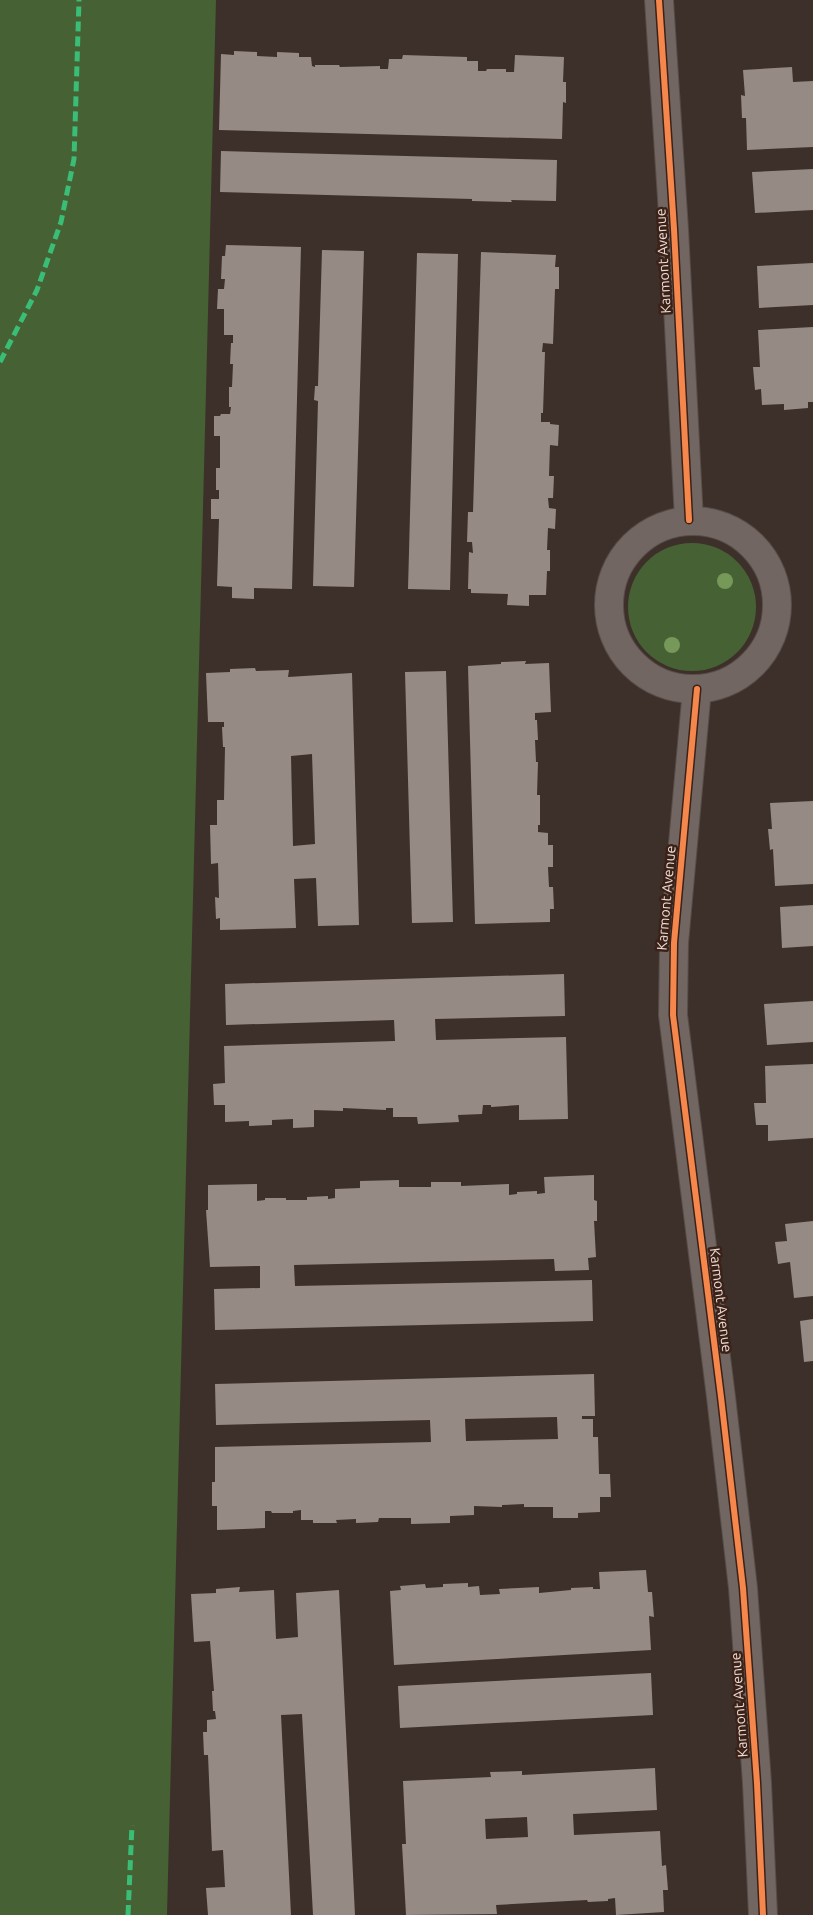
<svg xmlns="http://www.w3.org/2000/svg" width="813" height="1915" viewBox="0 0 813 1915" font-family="Ubuntu,sans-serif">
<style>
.green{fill:#466133}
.building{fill:#958b84;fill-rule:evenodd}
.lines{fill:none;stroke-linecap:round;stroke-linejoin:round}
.street-casing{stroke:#574c46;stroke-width:30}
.street{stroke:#716662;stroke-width:28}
.quiet{stroke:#3abd76;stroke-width:5;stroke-dasharray:10 5;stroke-linecap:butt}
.cycleway-casing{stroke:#3b2218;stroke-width:9}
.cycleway{stroke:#f5874c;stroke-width:6}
.tree{fill:#769859}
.labels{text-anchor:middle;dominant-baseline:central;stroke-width:5;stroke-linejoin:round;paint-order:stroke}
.street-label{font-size:14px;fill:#eeddd6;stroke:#3b2218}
</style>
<rect width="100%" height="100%" fill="#3d302a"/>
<path class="green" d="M0,0H216L167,1915H0Z
M628 607a64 64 0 1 1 128 0a64 64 0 1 1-128 0Z"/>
<path class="building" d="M234,51L257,52V56L277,57V52L299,53V57H311L312,66L315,67V65H339L340,67L380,66V69H388L389,59H402L403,55L467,57V61H478V71H486L487,69H506V72H514L515,55L564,57L563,82H566V103L563,102L562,139L219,130L221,54L234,55Z
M792,67L793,82L813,81V147L747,150L746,118H742L741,95L745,96L743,70Z
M221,151L557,160L556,201L511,200L512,202L472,201V199L220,192Z
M813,169V210L755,213L752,172Z
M226,245L301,247L292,589L254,588V599L232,598V587L217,586L219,519H211V499H219V490H216V468H220V436H214V416H220L221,414H230L231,407H229V387H232L233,364H230L231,343H233V335H224V309H217L218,289H224L225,279H221L222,256H225Z
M322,250L364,251L354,587L313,586L318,401L314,400L315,386H318Z
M481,252L556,255L555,267H559V289H555L553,344L543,343L542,352H545L543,413H541V422H550V424L559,425L558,446L550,445L549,476H554L553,498H548L549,508L556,509L555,529L548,528L547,550H550V571H547L546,595H529V606L507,605L508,594L471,593V589H468L469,552L473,553L472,542H467L468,512H473Z
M417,253L458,254L450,590L408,589Z
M813,263V305L759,308L757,266Z
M813,327V402H808V408L784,410V404L762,405L761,389L755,390L753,367H760L758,330Z
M526,661L525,664L549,663L551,712L535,713V720H537L538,740H535L536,762H538L537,795H540V825H538V832L548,833V845H553V867H548L549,887H553L554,909H550V922L475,924L468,666L501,664V662Z
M255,668L256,671L289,670L288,677L352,673L359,925L318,926L316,878L294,879L296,928L220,930V918L216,919L215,897L219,898L218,863L211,864L210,825H217V800H224L225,747H223L222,727H224V722H208L206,673L230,672V669ZM312,754L315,844L293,846L291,756Z
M446,671L453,922L412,923L405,672Z
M813,801V884L775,886L773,849L770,850L768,829H772L770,803Z
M813,905V946L782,948L780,907Z
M564,974L565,1016L435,1019L436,1040L566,1037L568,1119L519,1120V1105L491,1107V1105H483L482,1114L458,1115L459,1122L418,1124L417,1117H393V1108H386V1110L343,1108V1111L314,1110V1127L293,1128V1119L272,1120V1125L249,1126V1121L225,1122V1105H214L213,1084L225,1083L224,1046L395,1041L394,1020L226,1025L225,984Z
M813,1001V1042L767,1045L764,1004Z
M813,1064V1138L768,1141V1125H756L754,1103H766L765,1066Z
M594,1175V1200L597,1201V1221H594L596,1257L588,1258L589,1270L555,1271L554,1259L294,1265L295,1286L592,1280L593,1321L215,1330L214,1289L260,1288V1266L210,1267L206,1210H208V1185L257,1184V1201L265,1200V1198H286V1200H307V1197L328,1196V1199L335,1198V1189L360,1188V1181L399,1180V1187H431V1182H461V1186L509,1184V1195L517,1194V1192L537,1191V1194L545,1193L544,1177Z
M813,1221V1296L794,1298L790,1262L778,1264L775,1242L787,1241L785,1224Z
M813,1319V1361L804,1362L800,1321Z
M594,1374L595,1416H582V1419H593V1437H598L599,1474H610L611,1497H600V1512L578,1513V1518H553V1507H524V1504L502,1505V1507L474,1506V1515L450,1516V1523L411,1524V1518H379L378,1522L356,1523V1519L336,1520L337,1523H313V1520H301V1510L293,1511V1513H272L271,1511H265V1528L217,1530V1506H212V1482H215V1447L431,1442L430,1420L216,1425L215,1384ZM557,1417L558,1439L466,1441L465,1419Z
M646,1570L648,1592H652L654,1617L649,1616L651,1650L394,1665L390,1591L401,1590L400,1586L425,1584L426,1588L443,1587V1584L468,1583V1587L479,1586L480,1595L500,1594L499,1589L539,1587V1593L571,1590V1588L593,1587V1589H600L599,1572Z
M240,1587L239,1592L274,1590L276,1639L298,1637L296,1593L339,1590L355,1915H313L302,1714L281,1715L291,1915H208L206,1888L225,1887L223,1850L212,1851L208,1755H204L203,1732H207V1720L216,1719L215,1711H213L212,1691H214L210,1641L194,1642L191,1594L216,1593V1589Z
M651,1673L653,1715L400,1728L398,1686Z
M655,1768L657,1810L573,1814L574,1835L660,1831L662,1866L666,1865L668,1890H663L664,1912L616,1915L615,1898L608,1899V1901L588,1902L587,1900L496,1905L497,1914L406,1915L402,1844H406L403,1781L491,1777L490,1772L522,1771V1775ZM527,1817L528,1837L486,1839L485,1819Z"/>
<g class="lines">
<defs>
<path id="street" d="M659,0L674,229L689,520
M609 605a84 84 0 1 1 168 0a84 84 0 1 1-168 0Z
M697,689L674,943L673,1015L721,1397L743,1588L757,1783L763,1915"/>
</defs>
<use href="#street" class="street-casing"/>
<use href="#street" class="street"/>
<path class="quiet" d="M0,362L37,290L61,222L74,159L79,0
M128,1915L132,1825"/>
<defs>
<path id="cycleway" d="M659,0L674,229L689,520
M697,689L674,943L673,1015L721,1397L743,1588L757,1783L763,1915"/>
</defs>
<use href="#cycleway" class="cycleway-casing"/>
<use href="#cycleway" class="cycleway"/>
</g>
<g class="tree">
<circle cx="725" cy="581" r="8"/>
<circle cx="672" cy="645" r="8"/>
</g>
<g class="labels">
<g class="street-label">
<text transform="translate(663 261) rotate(-93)">Karmont Avenue</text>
<text transform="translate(666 898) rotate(-85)">Karmont Avenue</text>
<text transform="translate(721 1300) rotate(83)">Karmont Avenue</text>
<text transform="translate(739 1705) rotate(-94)">Karmont Avenue</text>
</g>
</g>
</svg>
